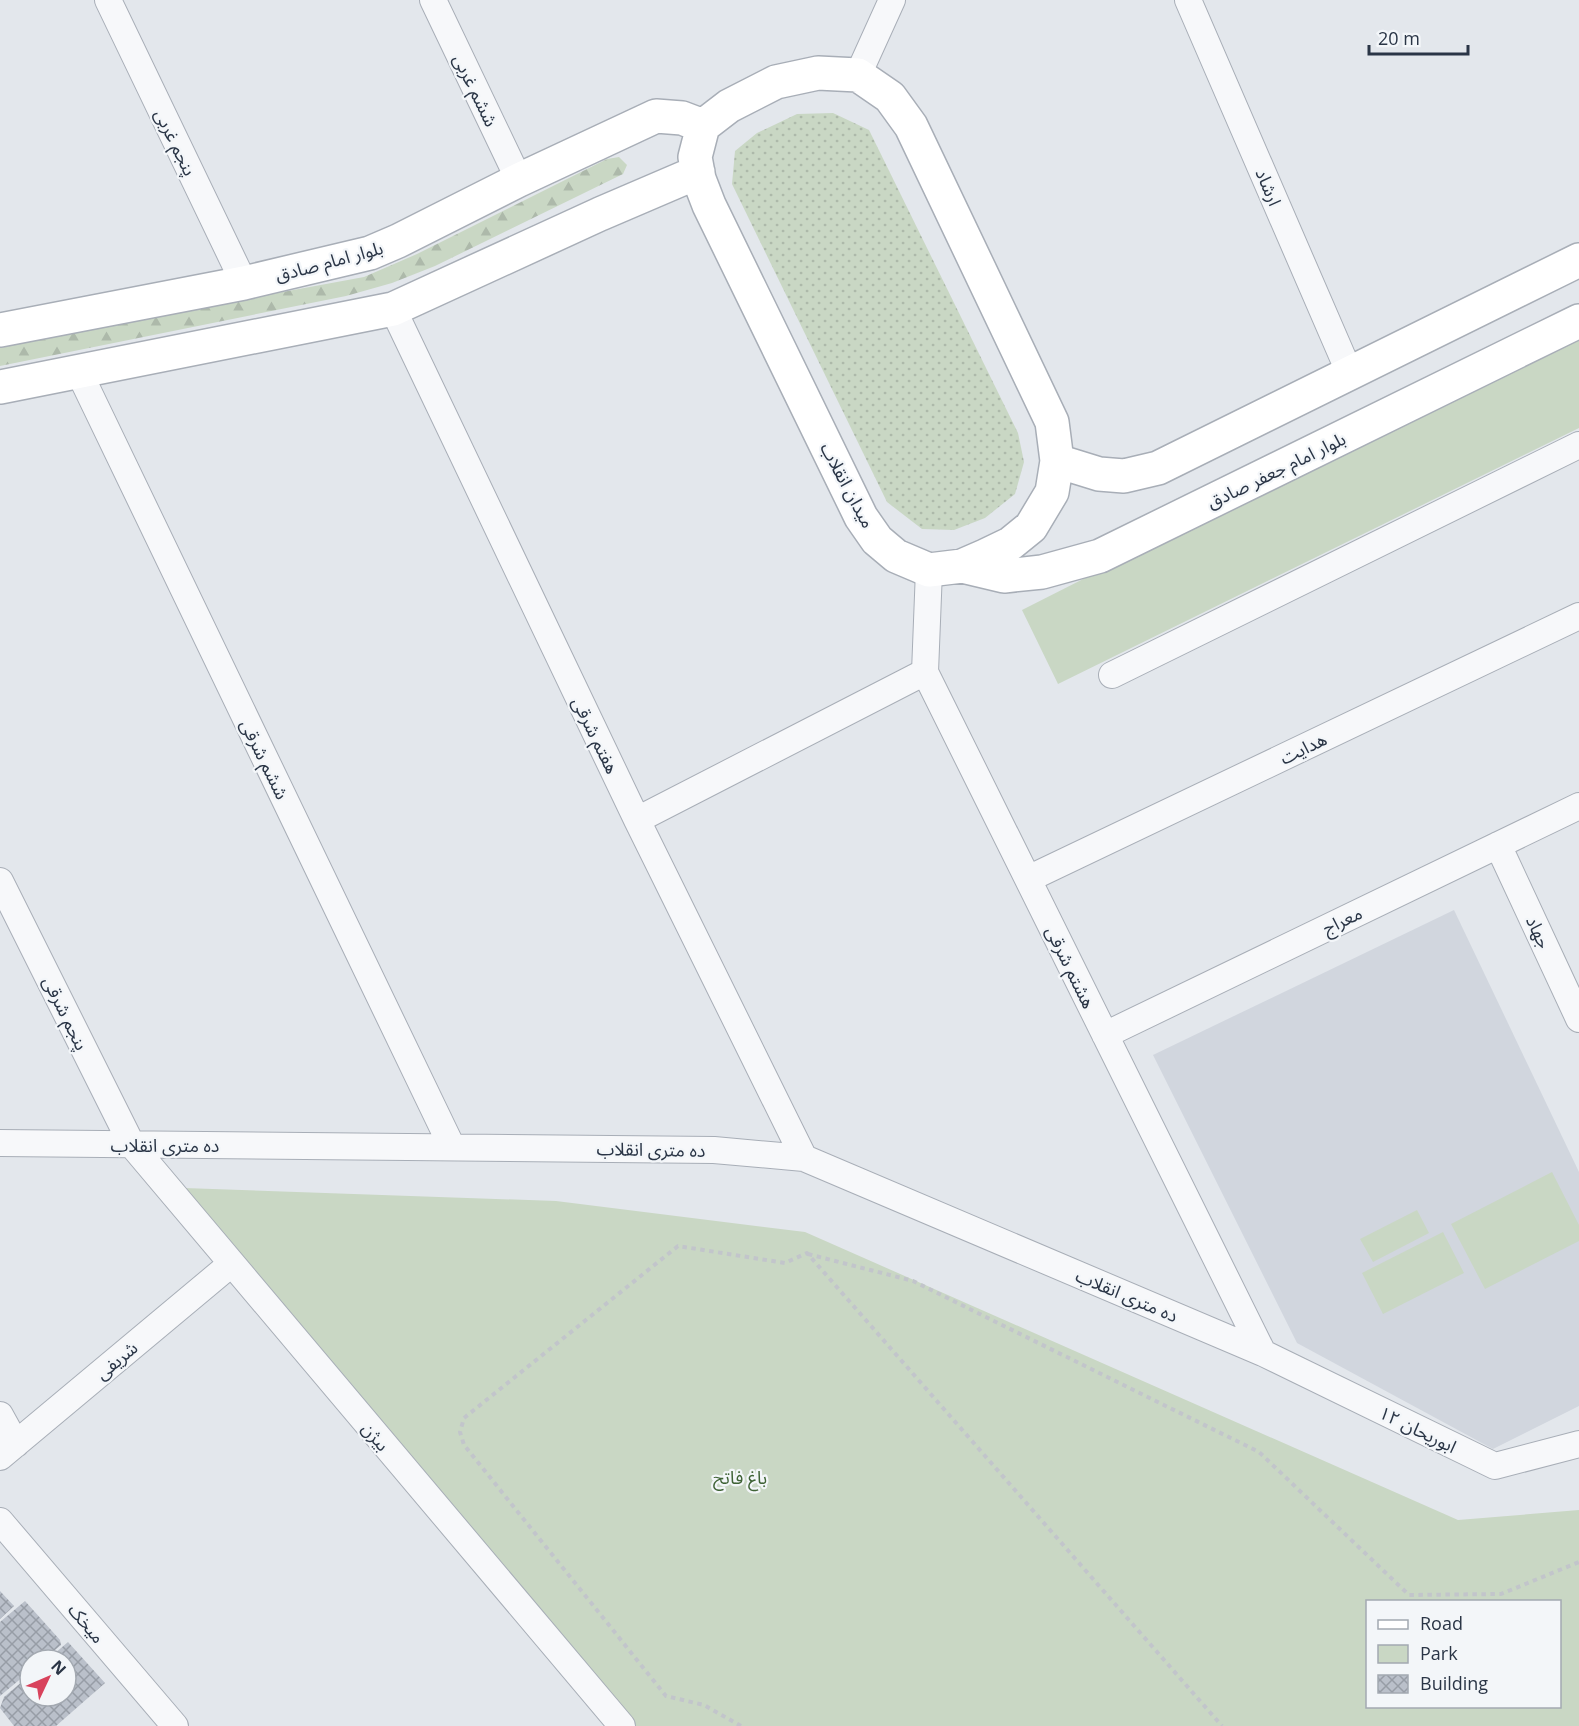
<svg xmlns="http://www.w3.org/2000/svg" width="1579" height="1726" viewBox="0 0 1579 1726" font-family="'Open Sans','Noto Sans Arabic',sans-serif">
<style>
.built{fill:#d1d6de}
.grass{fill:url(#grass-dots)}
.forest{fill:url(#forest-firs)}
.park{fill:#c9d7c4;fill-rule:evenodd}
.building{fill:url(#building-cross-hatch)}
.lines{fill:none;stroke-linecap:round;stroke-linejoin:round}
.street-casing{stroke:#a8aeb7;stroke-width:28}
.secondary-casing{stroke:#a8aeb7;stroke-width:36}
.path{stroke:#c2c5cb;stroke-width:4;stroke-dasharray:4.5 4.5;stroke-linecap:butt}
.street{stroke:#f7f8fa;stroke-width:26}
.secondary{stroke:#fff;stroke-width:33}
.labels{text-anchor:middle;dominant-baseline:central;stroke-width:4.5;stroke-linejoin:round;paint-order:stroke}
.street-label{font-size:18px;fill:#2a3546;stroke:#f3f6f9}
.park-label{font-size:18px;fill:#3f6336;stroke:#f3f6f9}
</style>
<defs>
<pattern id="grass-dots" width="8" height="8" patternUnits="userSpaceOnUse" patternTransform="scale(1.5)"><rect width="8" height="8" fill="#c9d7c4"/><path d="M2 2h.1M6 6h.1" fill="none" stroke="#adb9aa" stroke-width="1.8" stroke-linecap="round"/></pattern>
<pattern id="forest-firs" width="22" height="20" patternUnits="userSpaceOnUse" patternTransform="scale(1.5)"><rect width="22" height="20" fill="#c9d7c4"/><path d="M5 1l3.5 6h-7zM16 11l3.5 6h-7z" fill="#adb9aa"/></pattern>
<pattern id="building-cross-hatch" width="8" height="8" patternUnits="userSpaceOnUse" patternTransform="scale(1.5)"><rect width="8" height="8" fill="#bac0ca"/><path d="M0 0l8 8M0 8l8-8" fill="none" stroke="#979da6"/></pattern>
</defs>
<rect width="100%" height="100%" fill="#e3e7ec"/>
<path class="built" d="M1454,910L1579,1172V1406L1493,1449L1297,1343L1153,1055Z"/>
<path class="grass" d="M833,113L869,130L1018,433L1024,462L1015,494L985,518L954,530L922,529L887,502L732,184L735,151L757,133L797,114Z"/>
<path class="forest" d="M619,157L627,165L623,174L435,266L392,283L346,296L0,366V348L115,323L364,277L417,254L607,159Z"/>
<path class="park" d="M1579,328V428L1058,684L1022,610Z
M1552,1172L1579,1225V1241L1485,1289L1451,1224Z
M184,1188L556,1201L805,1232L1458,1520L1579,1510V1726H622ZM1368,1602H1560V1706H1368Z
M1417,1210L1429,1233L1373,1262L1360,1239Z
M1443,1232L1464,1273L1383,1314L1362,1273Z"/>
<path class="building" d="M0,1591L14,1606L0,1619Z
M25,1601L60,1640L61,1645L43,1660H30V1671L0,1696V1622Z
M68,1642L105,1683L56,1726H14L0,1708L4,1697L30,1675V1696H66V1660H47Z"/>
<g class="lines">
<defs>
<path id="street" d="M108,0L244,283
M433,0L519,180
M1188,0L1350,374
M858,75L892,0
M393,309L637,820L804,1158
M78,370L452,1147
M929,570L925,672L1263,1353
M1112,675L1579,445
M637,820L925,672
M1498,845L1579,1019
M1028,879L1579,616
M0,881L132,1145L622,1726
M1105,1035L1579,806
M0,1143L714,1150L804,1158L1263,1353L1495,1466L1579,1444
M0,1415L16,1444
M0,1457L231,1264
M0,1521L175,1726"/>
<path id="secondary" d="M818,73L858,75L890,97L911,126L1052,422L1057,461L1052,492L1031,527L1010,544L985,556L962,566L929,570L896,556L877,540L861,517L709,205L699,179L695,157L703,126L729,106L776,82Z
M0,330L244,283L370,253L398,241L519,180L656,116L682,118L703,126
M0,387L393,309L600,214L698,172
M1057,461L1099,474L1124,476L1158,468L1579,260
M962,566L1004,576L1042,572L1100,556L1579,321"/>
</defs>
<use href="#street" class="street-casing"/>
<use href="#secondary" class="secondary-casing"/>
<path class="path" d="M808,1254L913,1281L1259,1452L1409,1595L1501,1594L1579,1562
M741,1726L704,1705L666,1696L464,1445L460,1432L464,1418L678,1246L785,1263L807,1253L1222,1726"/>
<use href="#street" class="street"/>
<use href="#secondary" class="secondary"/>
</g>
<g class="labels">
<g class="street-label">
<text transform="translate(476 90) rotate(64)">ششم غربی</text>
<text transform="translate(176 142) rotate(64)">پنجم غربی</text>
<text transform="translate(1269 187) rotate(67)">ارشاد</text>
<text transform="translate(329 261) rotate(-15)">بلوار امام صادق</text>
<text transform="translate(1276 470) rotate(-26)">بلوار امام جعفر صادق</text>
<text transform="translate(848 485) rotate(62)">میدان انقلاب</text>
<text transform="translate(596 735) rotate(64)">هفتم شرقی</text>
<text transform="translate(1303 748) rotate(-26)">هدایت</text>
<text transform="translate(265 759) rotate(64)">ششم شرقی</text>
<text transform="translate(1342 920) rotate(-26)">معراج</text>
<text transform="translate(1539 932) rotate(65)">جهاد</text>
<text transform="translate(1071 967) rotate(64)">هشتم شرقی</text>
<text transform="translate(66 1013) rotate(64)">پنجم شرقی</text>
<text x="165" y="1145">ده متری انقلاب</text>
<text transform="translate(651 1149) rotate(1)">ده متری انقلاب</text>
<text transform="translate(1127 1295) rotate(23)">ده متری انقلاب</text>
<text transform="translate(116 1360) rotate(-40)">شریفی</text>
<text transform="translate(1418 1429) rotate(26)">ابوریحان ۱۲</text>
<text transform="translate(376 1436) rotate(50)">بیژن</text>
<text transform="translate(87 1623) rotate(50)">میخک</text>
</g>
<g class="park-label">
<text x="740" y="1477">باغ فاتح</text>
</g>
</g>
<rect x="1366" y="1600" width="195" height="108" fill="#f3f6f9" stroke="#a3a9b1" stroke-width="1.5"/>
<rect x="1378" y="1620" width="30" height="9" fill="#ffffff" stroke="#a3a9b1" stroke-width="1.5"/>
<text x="1420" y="1630" font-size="18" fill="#2a3546">Road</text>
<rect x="1378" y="1645" width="30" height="18" fill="#c9d7c4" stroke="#a3a9b1" stroke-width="1.5"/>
<text x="1420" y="1660" font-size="18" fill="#2a3546">Park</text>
<rect x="1378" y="1675" width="30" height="18" fill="url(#building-cross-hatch)" stroke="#a3a9b1" stroke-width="1.5"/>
<text x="1420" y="1690" font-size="18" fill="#2a3546">Building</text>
<g transform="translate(48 1678) rotate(46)"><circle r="28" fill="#f3f6f9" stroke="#a3a9b1" stroke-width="1.5"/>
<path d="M0-4.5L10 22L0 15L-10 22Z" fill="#d8425c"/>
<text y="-9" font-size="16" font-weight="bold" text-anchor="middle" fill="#2a3546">N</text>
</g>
<path d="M1369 45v9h99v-9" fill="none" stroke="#2a3546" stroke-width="3"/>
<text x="1378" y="45" font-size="18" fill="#2a3546" stroke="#f3f6f9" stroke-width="4.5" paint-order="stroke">20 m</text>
</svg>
